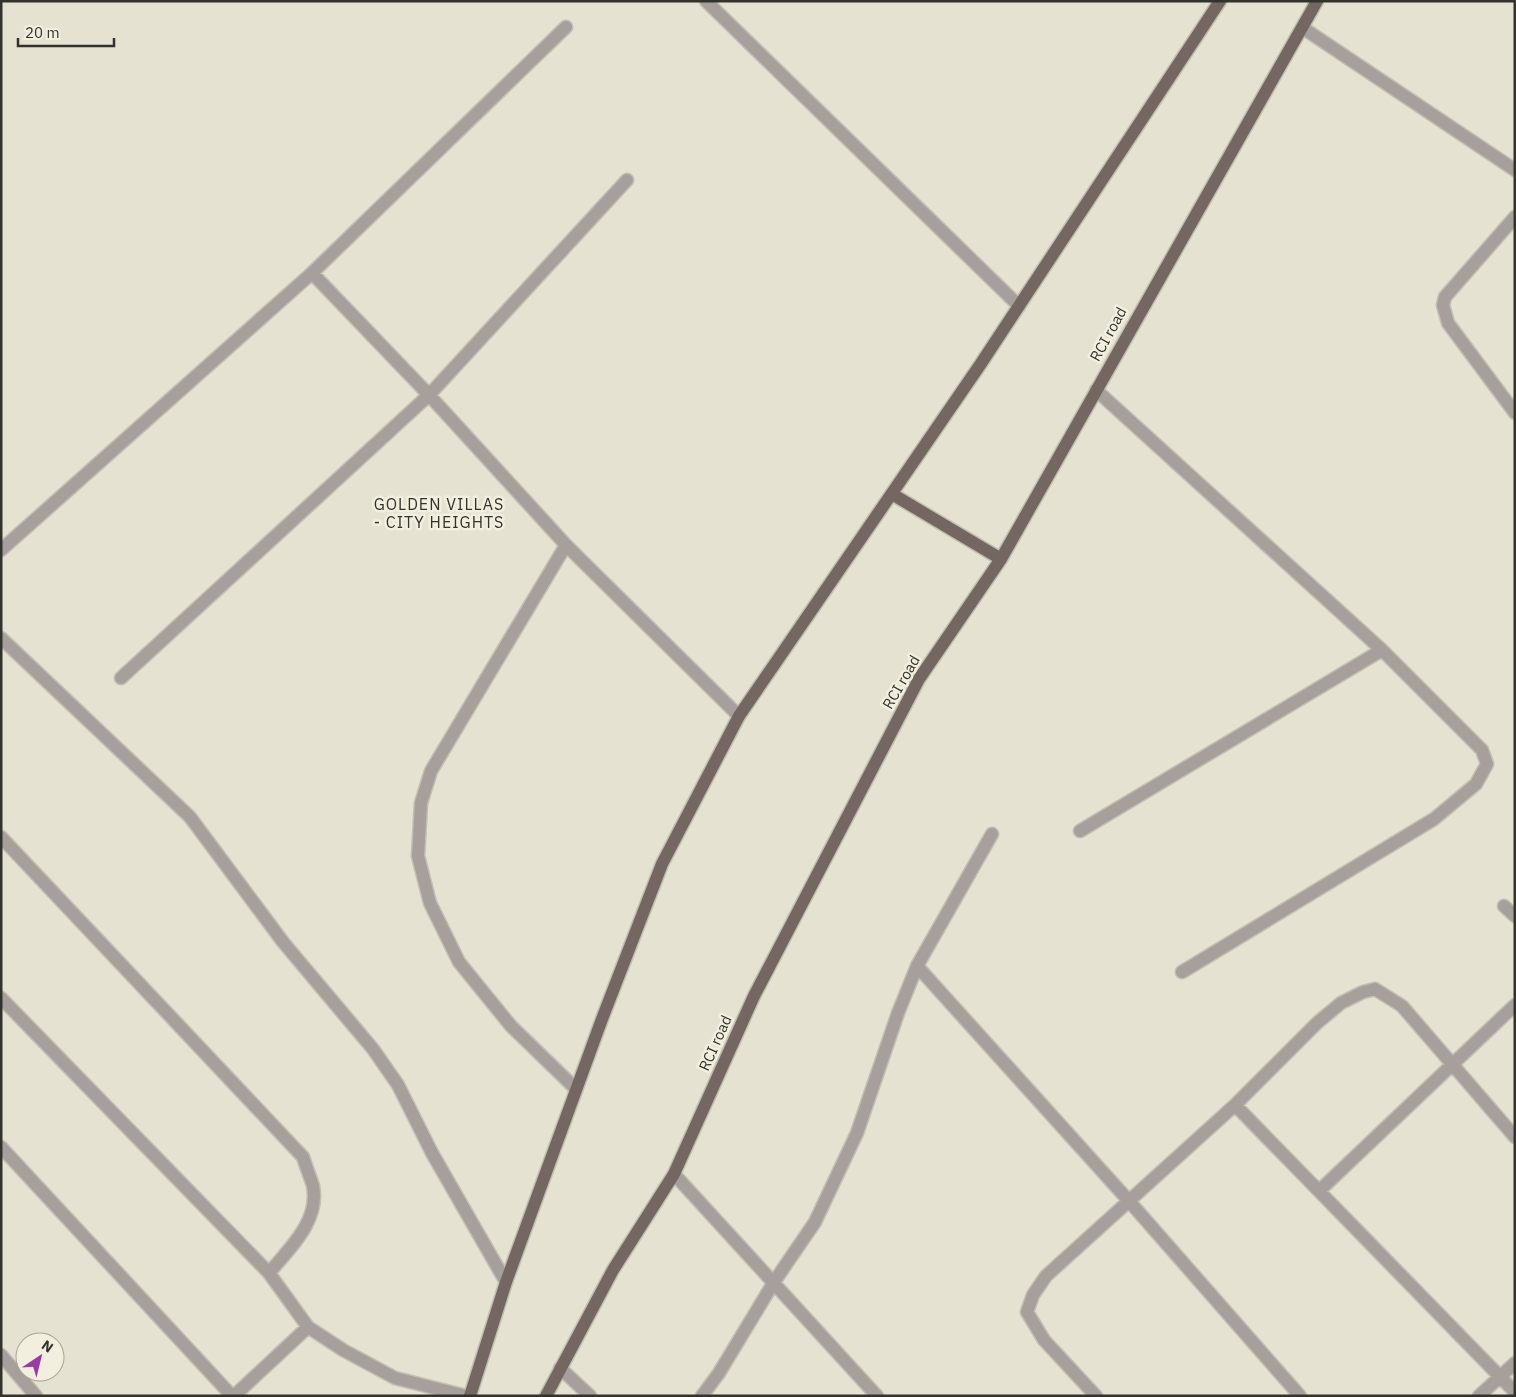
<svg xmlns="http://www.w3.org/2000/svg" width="1516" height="1397" viewBox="0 0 1516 1397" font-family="'IBM Plex Sans',sans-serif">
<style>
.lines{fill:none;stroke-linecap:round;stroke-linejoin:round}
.minor-casing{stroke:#c1bfb1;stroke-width:15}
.major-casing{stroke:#c1bfb1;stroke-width:15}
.minor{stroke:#a69f9c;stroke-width:12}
.major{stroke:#746762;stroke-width:12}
.labels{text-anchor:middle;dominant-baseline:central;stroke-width:5;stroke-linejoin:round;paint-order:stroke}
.street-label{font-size:15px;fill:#33322c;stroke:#f2efdf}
.neighbourhood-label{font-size:16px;letter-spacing:1px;fill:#33322c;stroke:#f2efdf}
</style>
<rect width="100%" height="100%" fill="#e5e2d2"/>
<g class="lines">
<defs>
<path id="minor" d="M706,1L1019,306
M1303,28L1515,170
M1515,217L1445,297L1443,305L1448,323L1515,413
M312,273L429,395L566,545L739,716
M1096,390L1382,650L1482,750L1487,764L1476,784L1434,819L1182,972
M566,545L431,771L421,803L418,856L430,903L459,962L511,1026L576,1089
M1,550L312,273L566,27
M1,638L190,817L283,942L373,1049L398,1085L432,1153L506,1282
M121,678L429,395L627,180
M1080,831L1382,650
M1,837L303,1157C306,1167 310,1176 313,1186C320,1221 289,1249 269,1273
M1504,906L1515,916
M917,966L1129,1201L1300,1396
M1,998L269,1273L308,1327L343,1350L395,1378L466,1396
M1235,1105L1515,1392
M1,1147L232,1396
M674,1174L877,1396
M1319,1191L1515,1005
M1,1355L36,1396
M560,1368L590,1396
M234,1396L308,1327
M702,1396L719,1373L774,1282L815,1222L857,1133L898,1013L917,966L992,834
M1096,1396L1044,1340L1027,1312L1033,1295L1046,1276L1235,1105L1317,1023L1341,1003L1363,992L1375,989L1402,1006L1515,1137
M1479,1396L1515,1363"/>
<path id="major" d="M892,494L1001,559
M470,1396L506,1282L602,1019L662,864L739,716L980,365L1220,1
M546,1396L613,1270L674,1174L754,996L919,679L1001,559L1317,1"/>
</defs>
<use href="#minor" class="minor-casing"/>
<use href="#major" class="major-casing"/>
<use href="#minor" class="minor"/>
<use href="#major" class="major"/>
</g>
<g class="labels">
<g class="street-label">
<text transform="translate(1108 334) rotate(-61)">RCI road</text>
<text transform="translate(901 682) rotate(-60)">RCI road</text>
<text transform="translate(715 1043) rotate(-66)">RCI road</text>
</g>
<g class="neighbourhood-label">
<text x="439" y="504">GOLDEN VILLAS<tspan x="439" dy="18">- CITY HEIGHTS</tspan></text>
</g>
</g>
<rect width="1516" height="1397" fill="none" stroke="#33322c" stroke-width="5"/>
<g transform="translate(40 1357) rotate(35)"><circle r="24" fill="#f2efdf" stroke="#a6a397"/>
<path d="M0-4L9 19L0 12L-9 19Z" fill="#9c3aa1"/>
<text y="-8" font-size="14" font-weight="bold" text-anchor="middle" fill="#33322c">N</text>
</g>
<path d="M18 38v8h96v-8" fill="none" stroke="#33322c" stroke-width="2.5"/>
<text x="25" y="38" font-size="15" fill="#33322c" stroke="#f2efdf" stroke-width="4" paint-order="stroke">20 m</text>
</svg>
